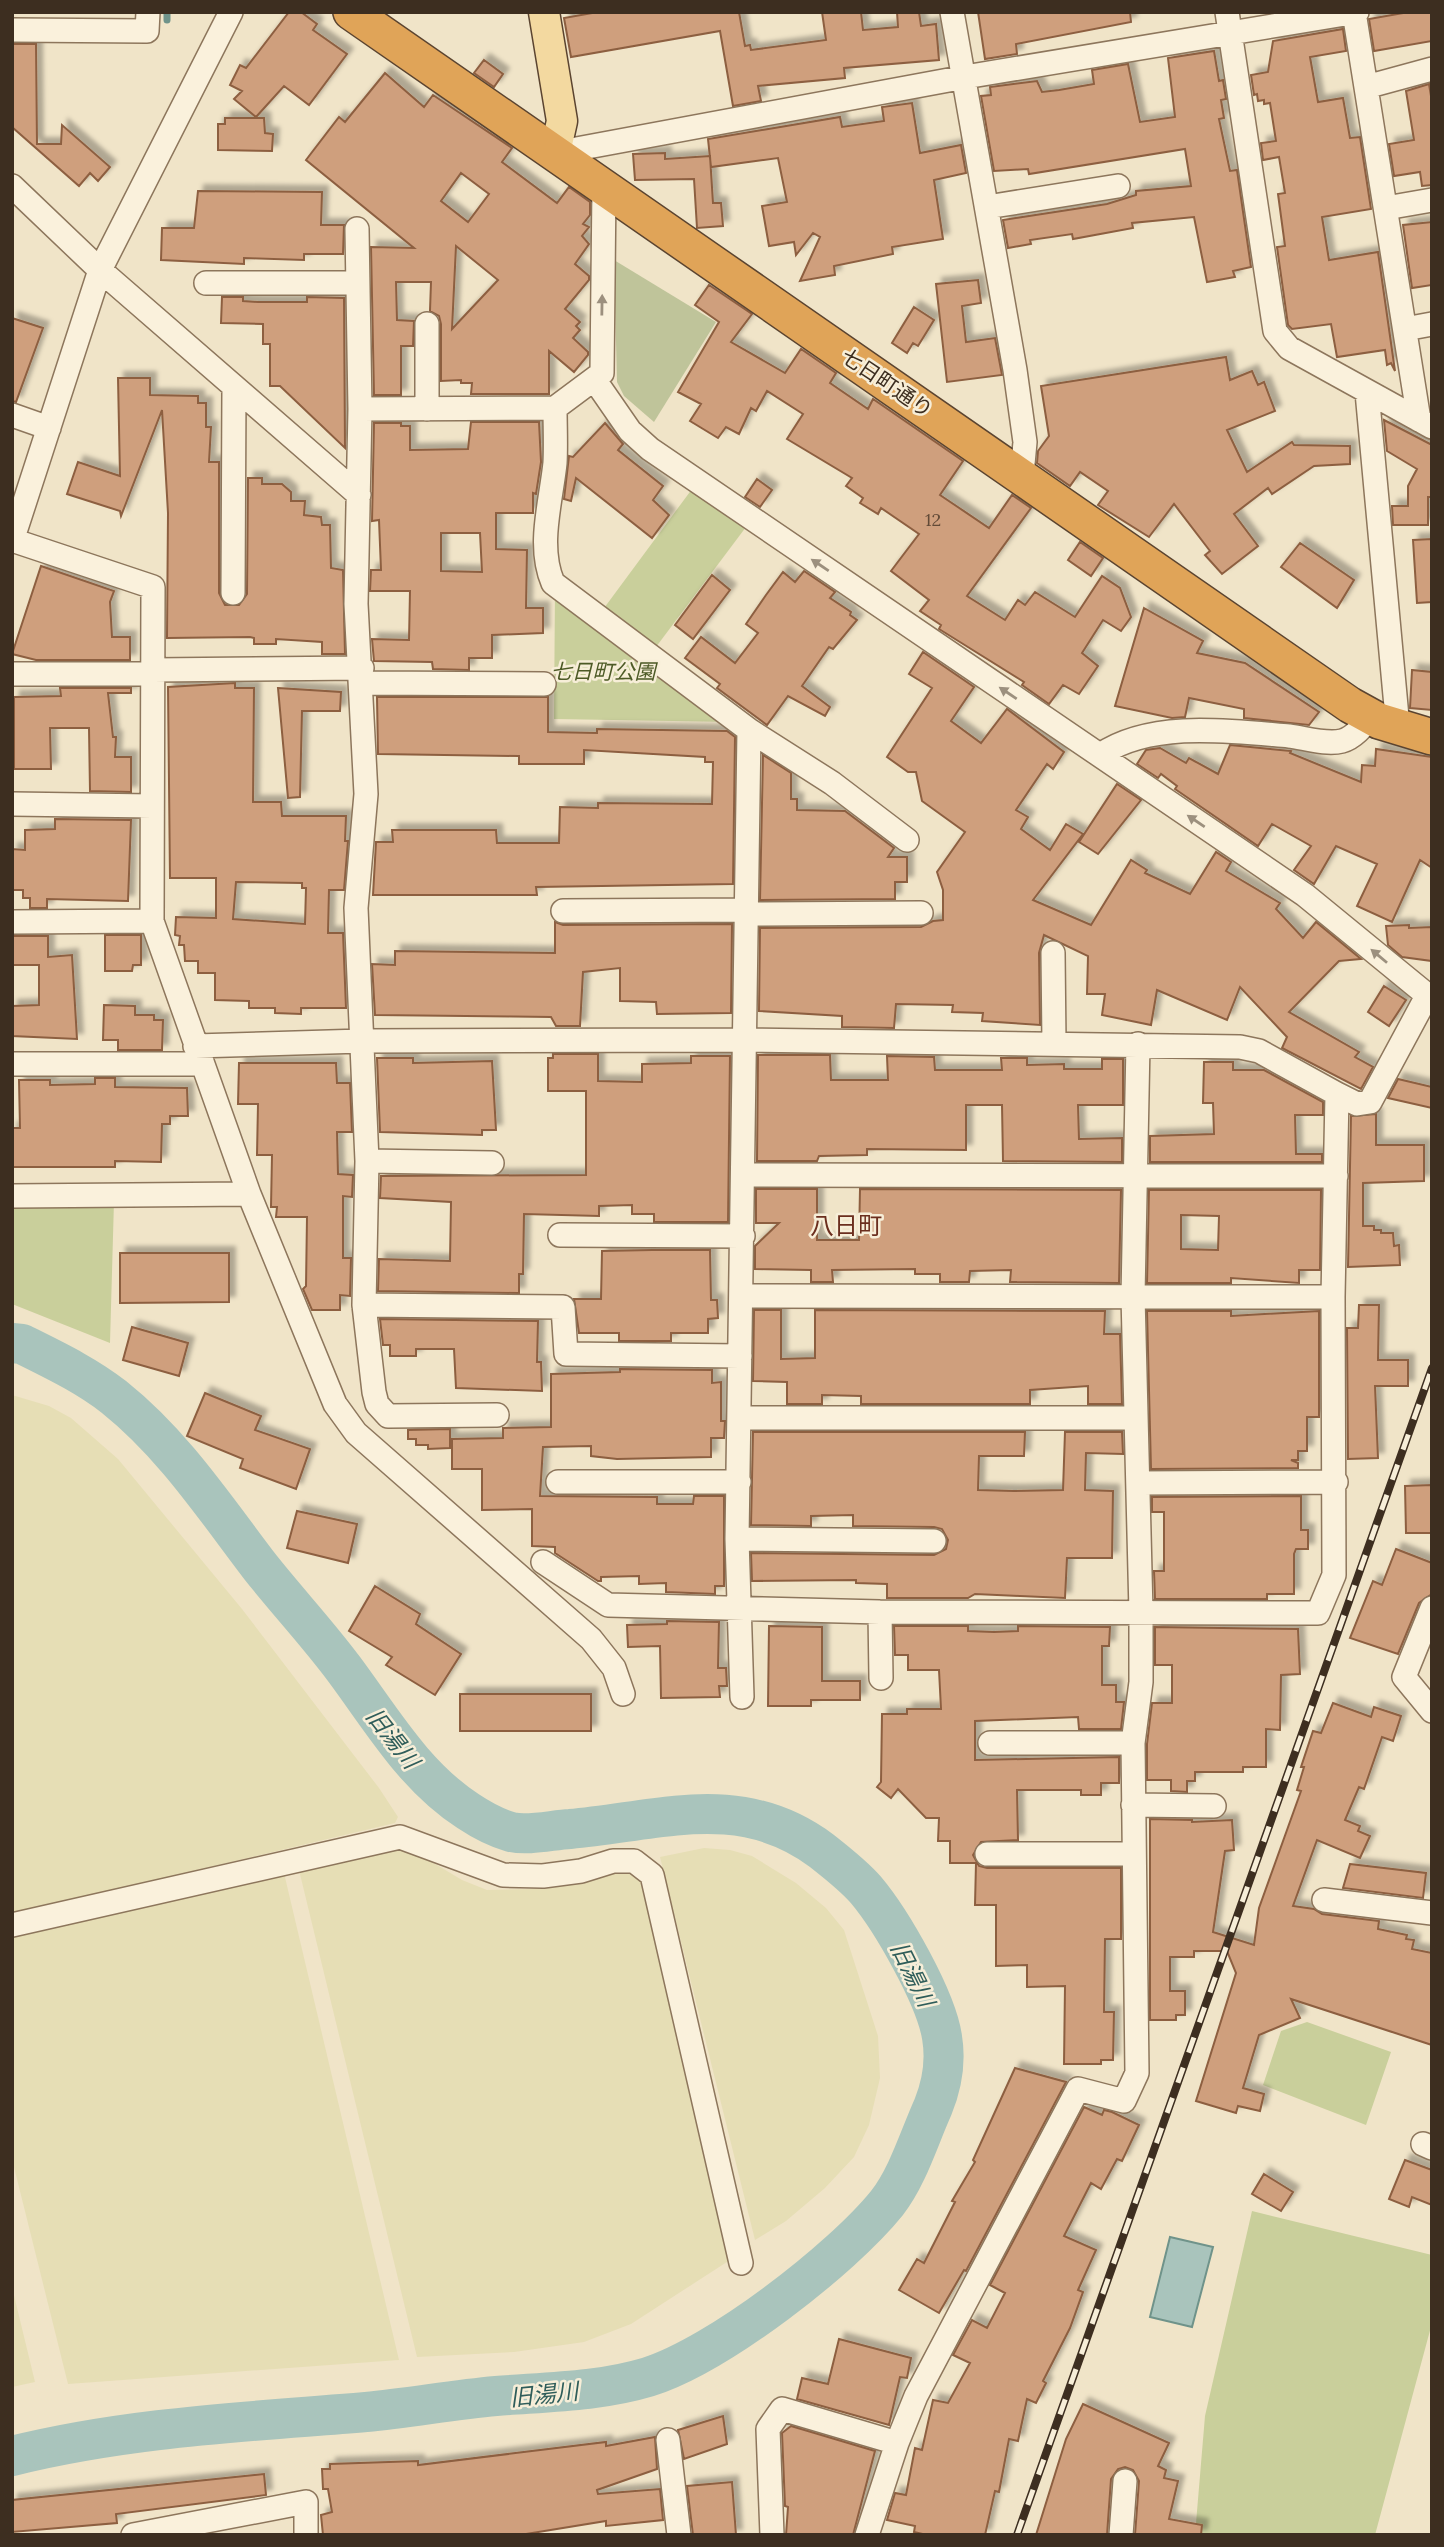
<svg xmlns="http://www.w3.org/2000/svg" width="1444" height="2547" viewBox="0 0 1444 2547" font-family="Lora,'Noto Sans JP',serif">
<style>
.farmland{fill:#e6deb5}
.green{fill:#c9cf9b}
.cemetery{fill:#bfc49a}
.water{fill:#a9c4bc;stroke:#6f938a;stroke-width:2}
.lines{fill:none;stroke-linecap:round;stroke-linejoin:round}
.stream{stroke:#6f938a;stroke-width:7}
.river{stroke:#a9c4bc;stroke-width:40}
.building{fill:#cf9f7d;stroke:#8d5f41;stroke-width:2;fill-rule:evenodd;filter:url(#shadow)}
.minor-casing{stroke:#8d765c;stroke-width:26}
.major-casing{stroke:#5b4430;stroke-width:33}
.highway-casing{stroke:#5b4430;stroke-width:38}
.minor{stroke:#faf1dc;stroke-width:23}
.major{stroke:#f3d9a0;stroke-width:30}
.highway{stroke:#e0a458;stroke-width:35}
.rail-casing{stroke:#3d2e20;stroke-width:8}
.rail{stroke:#f7eed8;stroke-width:5;stroke-dasharray:16;stroke-linecap:butt}
.oneway{fill:#9c907e}
.labels{text-anchor:middle;dominant-baseline:central;stroke-width:5;stroke-linejoin:round;paint-order:stroke}
.number-label{font-size:18px;fill:#624a37}
.street-label{font-size:21px;fill:#3d2e20;stroke:#f7eed8}
.park-label{font-size:21px;font-style:italic;fill:#4d5a26;stroke:#f7eed8}
.water-label{font-size:23px;font-style:italic;fill:#2f5d5a;stroke:#f7eed8}
.quarter-label{font-size:24px;fill:#6b2e1e;stroke:#f7eed8}
</style>
<defs>
<filter id="shadow"><feDropShadow dx="6" dy="-6" stdDeviation="2" flood-color="#0004"/></filter>
</defs>
<rect width="100%" height="100%" fill="#f0e4c8"/>
<path class="farmland" d="M12,1395L49,1406L71,1418L118,1459L242,1609L379,1788L398,1817L395,1823L12,1914Z
M407,1847L462,1880L487,1890L530,1889L613,1873H636L643,1878L730,2260L631,2324L584,2342L514,2352L417,2357L299,1870Z
M704,1848L730,1850L752,1856L796,1883L826,1908L844,1930L878,2036L880,2078L869,2125L854,2157L825,2188L786,2221L755,2240L660,1857Z
M284,1873L399,2360L68,2384L12,2159V1936Z
M12,2287L35,2382L12,2387Z"/>
<path class="green" d="M695,485L749,523L653,651L733,722L554,719L555,588L596,619Z
M12,1201H114L110,1343L12,1304Z
M1307,2022L1391,2052L1366,2125L1263,2085L1281,2031Z
M1252,2211L1432,2255V2323L1375,2535H1195L1205,2416Z"/>
<path class="cemetery" d="M614,260L716,322L654,422L624,396L617,382Z"/>
<path class="water" d="M1170,2237L1213,2247L1192,2327L1150,2317Z"/>
<g class="lines">
<path class="stream" d="M167,20V12"/>
<path class="river" d="M12,1343L22,1344C54,1360 86,1375 114,1397C174,1445 215,1508 261,1568C288,1602 318,1634 344,1669C382,1720 414,1776 468,1811C480,1819 497,1828 511,1832C528,1836 552,1830 570,1829C660,1821 741,1790 822,1851C836,1862 854,1876 866,1890C892,1921 936,1998 942,2037C946,2061 942,2085 933,2107C919,2138 908,2176 887,2203C841,2260 718,2355 648,2377C598,2392 547,2392 496,2396C452,2400 409,2408 366,2412C246,2422 129,2427 12,2456"/>
</g>
<path class="building" d="M289,12H301L317,24L313,30L347,54L309,105L284,86L256,117L234,99L242,91L230,85L240,65L246,68Z
M598,12H739L745,46L750,45L751,50L826,40L822,12H861L863,30L898,27L897,12H919L921,26L936,24L939,60L844,68L845,78L758,86L761,101L733,106L720,31L571,57L564,18Z
M978,12H1130L1131,22L1016,44L1017,54L985,59Z
M1409,12H1432V41L1374,51L1369,19Z
M1343,29L1346,51L1310,57L1318,102L1343,98L1350,138L1360,137L1371,209L1322,217L1329,260L1378,252L1395,371L1391,363L1387,365L1385,350L1337,357L1331,324L1292,329L1288,325L1277,247L1285,246L1278,194L1285,193L1279,157L1263,160L1261,143L1276,141L1270,103L1264,104V100L1258,101L1257,94L1254,95L1251,75L1268,72L1273,41Z
M12,44H36L37,144H61L62,125L110,167L98,181L90,173L79,186L12,127Z
M1214,51L1219,81L1223,80L1226,99L1221,100L1224,118L1219,119L1230,171L1237,170L1251,267L1233,271L1235,277L1207,282L1194,217L1132,223L1133,228L1073,239L1072,234L1030,240L1031,244L1008,248L1003,220L1107,204L1136,195V191L1191,186L1185,149L1029,174L1028,169L994,171L981,96L991,95L990,87L1037,81L1042,92L1059,90L1094,84L1092,70L1128,64L1140,122L1175,117L1168,58Z
M484,60L503,74L494,87L474,73Z
M385,73L424,107L433,95L512,148L502,162L557,203L569,187L590,202V215L583,224L589,227L582,236L589,244L575,264L589,276V280L565,309L580,322L576,326L580,330L573,338L588,352V355L574,372L549,351V394H471L472,383H461V380L441,381V324L439,316L430,311L431,282H396L397,320L414,321L413,346H401V395H374L371,247L414,248L306,160L339,117L345,122ZM461,173L489,194L468,222L441,201ZM456,246L498,280L452,329Z
M1429,84L1432,102V185L1422,186L1420,172L1394,176L1389,144L1414,140L1406,91Z
M912,103L920,153L961,145L966,173L934,180L943,239L892,247L893,254L834,266L835,275L800,281L820,237L813,233L796,255L794,242L769,246L762,206L787,202L778,158L711,167L708,139L840,117L842,127L884,121L882,107Z
M225,118H264L265,133L273,134L272,151L218,150V124H225Z
M665,153V159L710,156L713,203H721L723,226L697,228L694,179L635,180L633,154Z
M198,191L322,192L321,225H344L343,254H304V260L244,258V264L161,260L162,228H194Z
M1432,222V285L1412,288L1403,225Z
M978,280L981,303L962,306L966,342L995,338L1002,375L947,382L936,284Z
M709,285L752,314L731,342L785,373L801,349L836,373L830,383L868,409L873,399L963,461L940,495L989,528L1012,495L1031,508L967,596L1005,620L1018,600L1025,605L1035,592L1075,617L1102,576L1120,588L1131,617L1121,631L1103,620L1082,653L1098,666L1079,694L1063,685L1049,704L1022,685L1024,682L939,629L941,625L920,611L929,600L891,571L919,534L881,508L878,514L860,503L863,498L846,486L852,478L787,439L803,414L767,391L756,411L751,408L739,434L726,427L718,438L690,421L701,404L678,392L719,322L695,305Z
M222,297H243V301L258,302H307V297L344,298L345,448L280,386H270V344H263V324L221,323Z
M914,307L934,320L918,346L913,343L907,353L892,343Z
M12,318L43,328L16,402L12,401Z
M1226,357L1230,380L1252,371L1258,385L1264,382L1275,411L1227,430L1247,472L1292,442L1294,445L1350,446V464L1314,466L1272,494L1268,488L1234,514L1258,546L1222,574L1205,555L1210,551L1174,504L1149,537L1098,505L1108,491L1080,472L1070,486L1037,463L1038,451L1049,436L1041,386Z
M118,378H150V395L198,396V403H206V427H211L209,462H219V593L225,605H239L247,594L248,478H262V484H282L291,492V501H305L304,515L321,517L322,525H330L331,568L343,570L345,654H322V642L276,639V644H254V638L250,637L167,638L168,513L162,410L121,516L120,511L67,494L78,462L120,476Z
M1384,420L1430,444L1432,442V497H1428V525H1393L1392,506H1408V486L1417,469L1387,451Z
M471,422H539L541,462L536,494L533,493V513H496V549L527,550L526,608H543V633L492,635V658H469V670L433,669L432,662L374,661L372,639L409,640L410,591H370L371,570H381L379,520L372,521L374,423H401V426H410V450L468,449ZM441,533H480L482,572L441,571Z
M605,423L623,444L618,450L663,486L653,500L669,515L652,538L576,478L571,501L564,499L569,456L573,457Z
M757,479L772,490L760,507L745,497Z
M1432,539V602L1417,603L1413,540Z
M1080,542L1103,558L1091,576L1068,560Z
M1300,543L1354,580L1337,608L1281,567Z
M41,566L114,591L110,602L112,637H130V660H36L12,654Z
M804,571L835,592L830,598L851,612L850,615L857,620L833,649L829,647L802,686L830,707L825,716L788,696L767,725L717,688L720,684L685,658L701,637L735,663L758,633L746,624L766,595L783,572L795,582Z
M712,575L730,590L693,639L675,625Z
M1144,608L1203,641L1197,653L1245,663L1319,712L1309,725L1244,718V709L1189,698L1185,717L1172,718L1115,706Z
M923,652L974,687L951,721L981,743L1007,709L1064,752L1053,769L1047,764L1016,810L1028,817L1021,829L1050,850L1066,824L1083,834L1033,900L1091,925L1131,860L1147,870L1145,873L1190,894L1216,852L1231,862L1226,871L1280,903L1276,909L1303,938L1316,922L1361,959L1339,961L1289,1012L1359,1052L1355,1057L1373,1067L1361,1089L1282,1048L1287,1037L1240,987L1227,1020L1157,990L1151,1025L1102,1015L1105,994H1087L1088,956L1044,935L1039,953L1040,1025L982,1021L983,1013L952,1012L953,1005L896,1004L894,1028L842,1027V1016L759,1011L760,928L921,927L933,921L943,920V890L937,872L965,832L922,801L916,772H908L887,757L932,688L909,674Z
M1412,670L1432,672V710L1410,708Z
M235,683V688H254L253,802H281L282,816H346L345,841H348L344,890H329L328,933H343L346,1008H301V1014L275,1013V1008H249V1001L215,1000V973H198V961H185L184,945H179L180,936L175,935L176,917L216,918V878H170L168,687ZM236,882L302,883V888H306L305,924L233,919Z
M60,688H131V693H108L113,737H116L115,757H131V792L90,791L89,728H50L51,769H14V697L61,696Z
M278,688L341,692L340,711H302L300,797L288,798Z
M377,697H548V732L597,733V729L727,731L735,737L733,884L536,887L537,895H373L376,842H393L392,830H496L497,843H559L560,807L598,808V803L712,804L713,762H705V757L584,750V764H519V756L378,754Z
M1230,745L1291,751L1290,753L1361,782L1362,765L1375,766L1376,749L1432,757V868L1420,860L1392,922L1357,906L1377,864L1336,846L1314,884L1294,870L1311,846L1272,824L1258,846L1175,789L1177,786L1161,774L1158,778L1137,764L1146,750L1160,748L1186,763L1189,758L1218,774Z
M763,755L791,773V799H797V810L845,811L894,848L888,857H907V882H895V899L760,900Z
M1117,784L1141,800L1098,854L1079,842Z
M55,819L131,820L128,901L47,899V908H30V898H23V890H12V849L25,850V830L55,829Z
M555,922L563,925L732,924L731,1013L657,1014L656,1002L620,1001V968L583,972L580,1026H556L551,1017L375,1015L372,964L395,965V951L555,953Z
M1409,925V928L1432,927V961L1402,957L1388,945L1386,926Z
M105,935H141V965H133L132,971H105Z
M12,936H48V957L72,955L77,1039L12,1036V1006L39,1005V965H12Z
M1384,986L1406,1000L1389,1026L1368,1012Z
M104,1005L135,1006V1015H154V1020H163L162,1050H118V1040H103Z
M553,1054H598V1081L642,1082V1064L691,1063V1056H730L728,1222H654V1214H632V1205L599,1206V1216L524,1214L523,1274H519V1293L378,1291L379,1259L450,1261L451,1202L380,1198L381,1176L586,1175V1091H548V1058H553Z
M758,1055H830L831,1080H888L887,1056L934,1057L935,1070H1002L1001,1058H1027V1065L1064,1064V1069H1102V1059H1123V1105H1078L1079,1139L1122,1138V1162L1003,1161L1002,1105H966V1150L867,1149V1155L819,1156L817,1161H757Z
M377,1058H413V1063L492,1061L496,1130H482V1135L380,1132Z
M1204,1062H1233V1070H1264L1323,1102V1115H1295L1296,1154H1322V1162H1150V1136L1214,1134L1213,1103H1203Z
M239,1063H336L337,1083H350L352,1132H337L338,1174L353,1175L352,1197L343,1196V1258H351L350,1296L340,1295V1310H312L303,1289L306,1286L307,1217H276L277,1207H271L272,1155H257L258,1104H238Z
M95,1078H115V1087L187,1088L188,1116H170V1124H162L161,1162L115,1161V1167H12V1128H20L19,1080H50V1085L95,1084Z
M1398,1079L1432,1087V1108L1388,1098Z
M1376,1114V1145H1424V1181L1363,1183V1226H1374V1230H1381V1233H1393L1394,1246L1399,1245L1400,1265L1348,1267L1351,1116Z
M756,1189H817V1240H859L860,1189L1121,1190L1119,1283L1010,1282L1011,1270L970,1271L969,1282H940V1274H915V1269L832,1270L833,1282H811V1270L755,1269V1246L779,1223H756Z
M1149,1190H1321L1320,1270H1299V1283L1231,1278V1283H1147ZM1181,1215L1219,1216L1218,1250L1181,1249Z
M652,1250H710L711,1300H717L718,1318L708,1319V1333H671V1341H619V1333H579L574,1299H601L602,1251Z
M120,1253H229V1302L120,1303Z
M1359,1305H1379L1378,1360H1408V1386H1375L1378,1458L1348,1459L1347,1328H1358Z
M754,1310H781V1359L815,1358V1310L1105,1311L1104,1334H1120L1122,1404H1088V1386L1030,1390V1404H861V1396L822,1395V1404H787V1382L753,1381Z
M1147,1311H1231V1316L1319,1311V1417H1307V1451H1298V1460H1291L1298,1463V1468L1151,1469Z
M380,1319L538,1321L537,1362H541L542,1391L456,1388L454,1349H416V1356H390V1345H383Z
M132,1327L188,1343L179,1376L123,1360Z
M620,1369L712,1370V1383L721,1382V1421H725L724,1438H711V1457L617,1459L591,1456V1446L543,1447L540,1496L657,1497V1504H693L694,1496H724V1586H715V1594L666,1592V1583L639,1584V1576L601,1577V1581H598L555,1553V1547L532,1546V1509L482,1510V1469H452V1439L503,1438V1428L551,1427V1374L620,1372Z
M205,1393L261,1416L255,1430L310,1449L296,1489L240,1468L243,1459L187,1436Z
M450,1429V1448L428,1449V1445H416V1439H408V1430Z
M753,1432H1025L1024,1456H979L978,1490L1014,1491L1063,1490L1065,1432H1122L1123,1454L1086,1453L1085,1490L1113,1491L1112,1558H1067L1065,1598L975,1594L968,1598H887V1584L856,1583V1580L752,1581L751,1553L934,1555L946,1549L948,1540L942,1529L934,1527L853,1526V1515L811,1516V1526L751,1525Z
M1432,1485V1533H1406L1405,1486Z
M1301,1496V1530H1308V1549H1296L1294,1554V1594H1267V1599H1155L1154,1571H1164V1512H1152V1497Z
M297,1511L357,1524L348,1563L287,1548Z
M1396,1549L1432,1563V1594L1419,1603L1398,1654L1350,1638L1373,1581L1382,1585Z
M375,1586L420,1614L416,1624L461,1654L435,1695L386,1665L392,1657L349,1631Z
M667,1621L719,1622L718,1668H726L727,1686H719L720,1697L661,1698L660,1646L628,1647L627,1625L667,1624Z
M769,1626L822,1627V1681H860V1700H811V1706H768Z
M894,1626H968V1631L994,1632L1018,1631V1626L1110,1627L1109,1646H1102V1685H1116V1702H1124L1121,1729H1079L1078,1717L975,1721V1760L1119,1757V1783H1101V1795H1081V1790H1017L1018,1840L981,1842L973,1855L979,1866L987,1868H1121V1939H1105L1104,2012H1114L1113,2060H1101V2064H1064L1065,1986L1027,1987V1965L996,1966V1905H975L976,1863H950V1841H938L939,1818H926L898,1789L891,1798L877,1787L881,1782L882,1714H907V1709H941L939,1670H908V1655H895Z
M1155,1627L1298,1629L1300,1674L1281,1675L1280,1730L1266,1729V1767H1243V1772H1195V1781H1187V1792L1171,1791V1780H1147V1744L1152,1703H1172V1665H1155Z
M460,1694H591V1731H460Z
M1333,1703L1371,1717L1374,1707L1401,1716L1393,1741L1382,1737L1364,1789L1359,1787L1345,1820L1360,1826L1358,1831L1370,1836L1360,1858L1317,1840L1293,1906L1314,1909L1322,1914L1379,1921L1378,1929L1407,1935L1406,1939L1414,1940L1412,1949L1432,1953V2045L1291,1999L1300,2018L1259,2035L1243,2088L1264,2094L1260,2111L1238,2106L1236,2113L1196,2101L1236,1973L1227,1951H1194V1957H1170V1991H1185V2015H1176V2020H1150V1819L1192,1820V1822L1232,1820L1234,1850L1225,1851L1213,1932L1254,1945L1259,1908L1301,1791L1297,1790L1304,1767H1301L1313,1731L1321,1733Z
M1350,1864L1426,1873L1423,1898L1343,1888Z
M1015,2068L1066,2082L966,2271L964,2270L939,2313L899,2290L917,2259L924,2263L955,2202L952,2201L975,2162L973,2160Z
M1084,2107L1102,2115L1104,2110L1112,2112L1139,2125L1122,2161L1117,2159L1101,2189L1091,2183L1064,2236L1096,2250L1078,2290L1083,2292L1070,2328L1043,2381L1046,2383L1036,2403L1027,2399L1018,2441L1009,2439L999,2492L995,2491L985,2535H927L914,2532L915,2526L887,2520L895,2493L906,2495L915,2448L922,2450L933,2400L948,2403L970,2363L953,2355L972,2320L987,2328L1005,2293L990,2285Z
M1405,2160L1432,2170V2205L1412,2197L1409,2207L1389,2199Z
M1264,2174L1293,2192L1281,2211L1252,2194Z
M839,2339L911,2358L907,2378L900,2377L889,2425L797,2399L802,2378L828,2384Z
M1083,2404L1169,2443L1158,2466L1166,2470L1164,2478L1178,2481L1169,2519L1202,2525L1201,2535H1135L1139,2481L1133,2470L1125,2467L1118,2469L1111,2479L1107,2535H1036L1066,2439Z
M723,2416L727,2444L684,2459L678,2430Z
M791,2426L875,2451L853,2535H786L788,2507L785,2506L782,2433Z
M655,2437L657,2469L597,2490L598,2494L660,2489L663,2520L606,2526V2521L520,2535H323L321,2515L332,2512L328,2489H323L322,2469H330V2464L418,2461V2465L606,2442V2446Z
M264,2474L266,2495L116,2514L117,2523L12,2532V2500Z
M732,2482L736,2535H693L687,2486Z"/>
<g class="lines">
<defs>
<path id="minor" d="M952,12L1015,370L1025,442L1022,475
M1227,12L1275,331L1289,348L1432,427
M1354,12L1419,420
M12,30L147,31L148,12
M1366,87L1432,69
M555,153L965,77L1357,12
M12,186L100,270L359,495
M987,207L1118,186
M1386,208L1432,200
M357,229L360,409L356,604L366,794L356,908L367,1161L364,1305L374,1392L377,1404L388,1416L497,1415
M206,283H357
M427,324V409
M1405,329L1432,324
M594,379L630,431L650,449L1305,895L1432,999
M1367,392L1398,728
M555,408C555,426 556,445 555,463C551,502 537,546 553,583L749,730L832,783L907,840
M360,409L555,408L602,373L604,187
M12,415L49,428
M12,540L153,587L152,921L249,1194L335,1404L356,1433L591,1639L614,1668L623,1694
M12,541L100,270L231,12
M233,593L234,388
M153,670L362,668
M12,674H153
M362,683L544,684
M1100,755C1151,720 1231,731 1289,736C1305,738 1326,745 1342,741C1353,738 1364,726 1370,717
M12,804L152,806
M563,911L747,910
M747,914L921,913
M12,922L152,921
M1053,953L1054,1043
M195,1046L362,1041L745,1040L1240,1047L1259,1051L1337,1094
M12,1064H202
M367,1161L492,1163
M744,1175L1336,1176
M12,1196L249,1194
M560,1235L743,1236
M742,1296L1333,1297
M364,1305L563,1307L566,1354L740,1356
M739,1418H1135
M558,1482H739
M1140,1483L1336,1482
M737,1539L934,1541
M543,1562L608,1605L880,1612L1318,1613L1334,1575L1333,1297L1337,1094L1357,1104L1370,1102L1427,996
M1432,1608L1404,1677L1432,1711
M880,1612L881,1678
M742,1697L737,1539L749,730
M990,1743H1133
M1133,1805L1214,1806
M987,1854H1133
M1324,1900L1432,1913
M12,1925L400,1837L503,1875L543,1876L581,1871L613,1861H634L652,1875L741,2263
M1423,2144L1432,2148
M668,2440L679,2535
M133,2535L306,2502V2535
M772,2535L768,2429L782,2409L897,2443
M867,2535L897,2443L916,2396L1078,2089L1124,2101L1137,2073L1133,1743L1141,1682V1612L1133,1296L1138,1044
M1121,2535L1125,2481"/>
<path id="major" d="M544,12L562,121L555,153"/>
<path id="highway" d="M351,12L1350,705L1379,721L1432,737"/>
</defs>
<use href="#minor" class="minor-casing"/>
<use href="#major" class="major-casing"/>
<use href="#highway" class="highway-casing"/>
<use href="#minor" class="minor"/>
<use href="#major" class="major"/>
<use href="#highway" class="highway"/>
<defs>
<path id="rail" d="M1017,2535L1432,1368"/>
</defs>
<use href="#rail" class="rail-casing"/>
<use href="#rail" class="rail"/>
</g>
<defs><path id="oneway-solid" d="M-6-.8H1V-3.2L6.5 0L1 3.2V.8H-6Z" transform="scale(1.75)"/></defs>
<g class="oneway">
<use href="#oneway-solid" transform="translate(602 305) rotate(-89)"/>
<use href="#oneway-solid" transform="translate(820 565) rotate(-146)"/>
<use href="#oneway-solid" transform="translate(1008 693) rotate(-146)"/>
<use href="#oneway-solid" transform="translate(1196 821) rotate(-146)"/>
<use href="#oneway-solid" transform="translate(1379 956) rotate(-140)"/>
</g>
<g class="labels">
<g class="number-label">
<text x="933" y="519">12</text>
</g>
<g class="street-label">
<text transform="translate(887 383) rotate(34)">七日町通り</text>
</g>
<g class="park-label">
<text x="603" y="671">七日町公園</text>
</g>
<g class="water-label">
<text transform="translate(393 1738) rotate(52)">旧湯川</text>
<text transform="translate(913 1974) rotate(64)">旧湯川</text>
<text transform="translate(544 2394) rotate(-6)">旧湯川</text>
</g>
<g class="quarter-label">
<text x="846" y="1225">八日町</text>
</g>
</g>
<rect width="1444" height="2547" fill="none" stroke="#3d2e20" stroke-width="28"/>
</svg>
